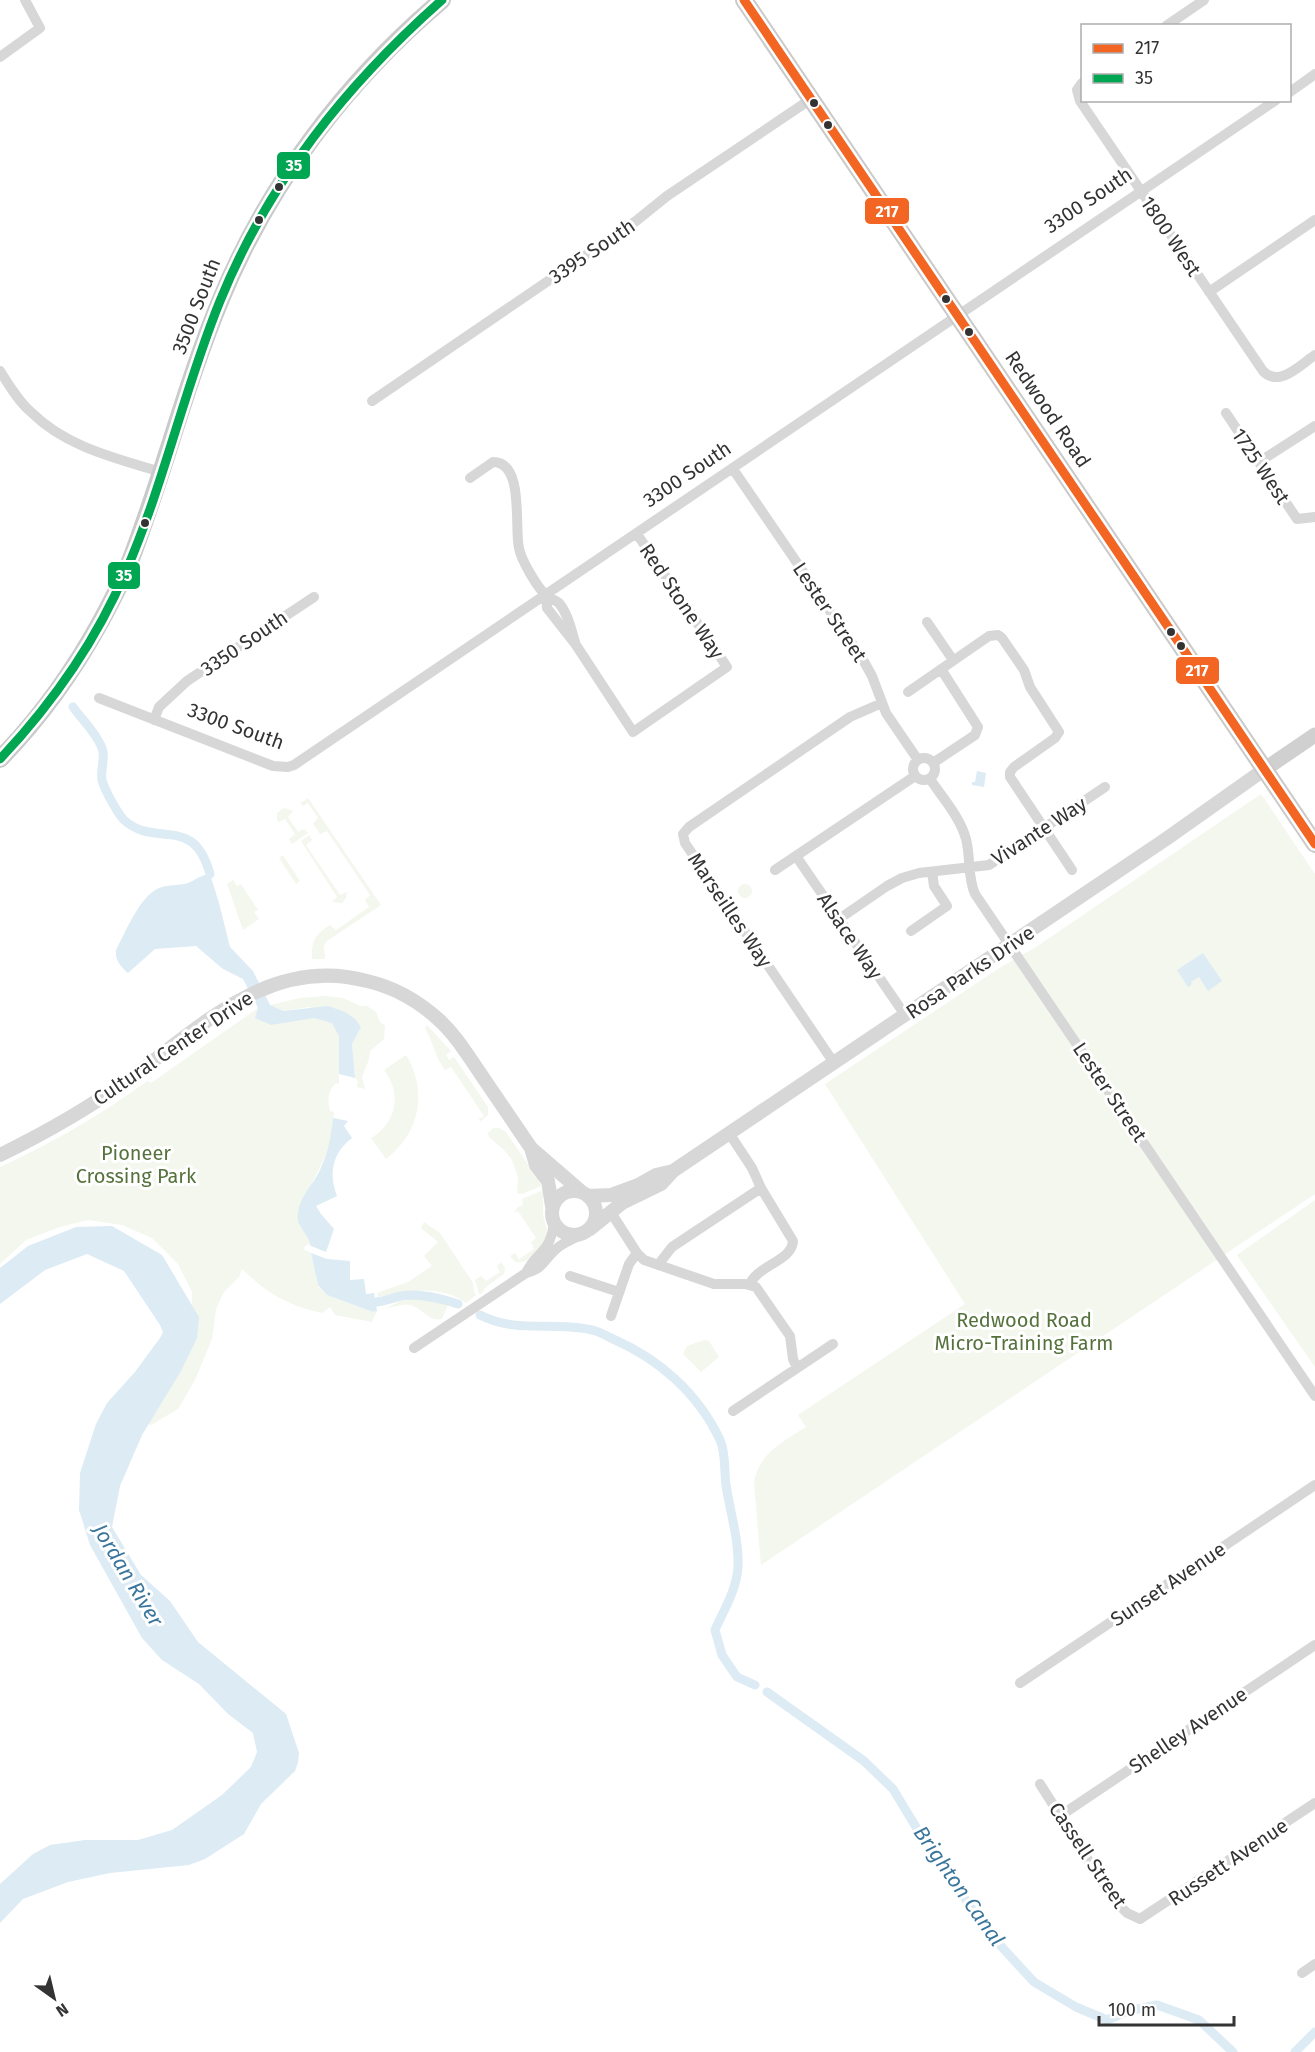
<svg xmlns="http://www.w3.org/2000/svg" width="1315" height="2052" viewBox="0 0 1315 2052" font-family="'Fira Sans',sans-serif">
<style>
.green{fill:#f3f7ee}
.water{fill:#dcebf4}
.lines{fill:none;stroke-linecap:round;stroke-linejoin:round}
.canal{stroke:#dcebf4;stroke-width:9}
.minor{stroke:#d7d7d7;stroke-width:10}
.tertiary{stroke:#d7d7d7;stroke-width:14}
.secondary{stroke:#d0d0d0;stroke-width:15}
.primary{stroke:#cacaca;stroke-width:18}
.bus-1-casing{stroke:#fff;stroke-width:14}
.bus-2-casing{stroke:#fff;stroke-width:14}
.bus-1{stroke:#f26522;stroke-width:9}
.bus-2{stroke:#00a651;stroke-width:9}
.bus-dot{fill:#333;stroke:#fff;stroke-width:2}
.labels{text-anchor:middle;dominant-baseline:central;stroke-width:6;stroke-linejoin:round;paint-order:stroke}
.street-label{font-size:20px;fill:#333;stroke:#fff}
.park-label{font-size:20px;fill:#55723c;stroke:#fff}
.water-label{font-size:21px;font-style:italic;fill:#3a759c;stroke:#fff}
.line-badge{stroke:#fff;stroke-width:2}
.badge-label{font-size:16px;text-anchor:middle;font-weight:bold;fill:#fff}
</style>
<rect width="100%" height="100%" fill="#fff"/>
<path class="green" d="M1261,794L1315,874V1194L761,1565L754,1482C759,1453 784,1441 806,1427L798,1415L965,1304L825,1084L1001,967L1036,947Z
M308,798L381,905L327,941L324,946L325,959H312C311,942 315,934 330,925L336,930L369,907L365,900L370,895L327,831L320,834L313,824L318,818L308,803L303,806L300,803Z
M284,808L293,811L288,817L298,832L304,829L308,833L292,844L289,839L295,834L285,819L279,822L277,820V813Z
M309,835L312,840L306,845L340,895L347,892L346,898L342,903L332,902L337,897L301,841Z
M283,855L300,881L296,884L279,858Z
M233,880L237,886L241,884L258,910L254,912L259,919L243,930L227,884Z
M738 891a7 7 0 1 1 14 0a7 7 0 1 1-14 0Z
M326,996L343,998L360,1006H367L376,1012L380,1022L385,1026L384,1039L370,1051L369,1059L362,1077L365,1089L357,1087L358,1081L355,1078L352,1044L361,1027L310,1007L283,1011L270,1005L300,998Z
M258,1008L271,1025L314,1017L333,1023L339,1036V1084L336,1083C328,1091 327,1100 330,1111L334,1112L331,1140L325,1157L312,1183L299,1225L310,1241L311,1246L307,1244L303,1249L311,1253L318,1286L327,1295L373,1312L377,1311L372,1322L335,1315L330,1307L322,1313C287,1305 267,1293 242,1269L239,1277L224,1292L216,1309L212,1339L195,1380L178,1409L151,1425L142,1421L192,1319V1292L178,1264L152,1238L122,1225L88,1220L60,1227L26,1240L0,1264V1167C52,1143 101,1115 147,1081L151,1083Z
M427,1025L451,1051L446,1055L449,1060L454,1057L488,1107V1115L481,1121L478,1120L484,1116L451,1067L445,1070C436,1060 433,1041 425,1028Z
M406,1055C428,1091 420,1133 386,1159L371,1138C397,1123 402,1093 384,1070Z
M493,1128H499L505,1131L539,1180L541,1186L522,1194L517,1193L518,1177L512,1160L505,1151L489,1137L488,1133Z
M541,1191L543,1192V1215L548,1234C541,1246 532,1265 515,1262L510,1256L515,1253L519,1259L534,1249L531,1242L536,1238L518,1211L514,1213L518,1207L523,1205L522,1199Z
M1315,1200V1367L1237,1255Z
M424,1222L440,1233L473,1283L474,1292L476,1295L466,1303C440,1284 407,1291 378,1297L377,1293L408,1282L432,1266L424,1256L438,1242L421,1228Z
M501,1262L505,1268L504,1274L486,1287L481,1294H479L475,1280L481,1276L486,1281L500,1272L497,1266Z
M420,1299L443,1301L448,1305L442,1319C428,1322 424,1309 411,1305C402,1303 395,1307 387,1308L400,1301Z
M704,1340L709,1341L719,1357L701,1372L683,1354L687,1346Z"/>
<path class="water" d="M977,771L986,773L984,787L972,785V782H975Z
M210,874L219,903L230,947L253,971L270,1005L283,1011L328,1006L345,1012L355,1019L361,1027L352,1044L355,1078L339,1074V1036L332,1023L314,1018L271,1025L255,1018L258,1008L243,979L223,969L196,946L155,949L128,973C120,966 115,960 116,950C126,931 140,896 159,888C169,884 179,886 188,883C196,880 200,875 210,874Z
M1203,953L1222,981L1208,991L1199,977L1191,982L1192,984L1188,987L1177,970Z
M333,1118L348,1121L344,1126L352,1138C333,1152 328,1173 337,1196L316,1206L321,1214L334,1229L326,1252L311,1246C309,1234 295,1227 298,1213C300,1196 312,1186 319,1172C328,1154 331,1137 333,1118Z
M112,1226L162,1255L199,1317L197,1338L181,1371L142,1435L120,1486L112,1527L141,1575L170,1601L198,1642L286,1714L299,1753L298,1762L295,1771L261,1804L244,1834L205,1859L189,1865L110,1873L68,1882L23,1899L0,1923V1884L33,1854L50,1845L85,1840H138L172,1830L222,1795L251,1767L257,1752L253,1733L228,1714L199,1684L162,1660L142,1638L90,1545L79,1510L80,1473L96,1424L107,1403L135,1372L160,1338L163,1332L160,1325L124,1271L87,1254L45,1270L0,1304V1268L28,1246L76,1227Z
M311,1253L327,1259L350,1261V1280L364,1279L366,1294L374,1293L377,1311L373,1312L327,1295L318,1285Z"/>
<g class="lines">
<path class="canal" d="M73,707C83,721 95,731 102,748C106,758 100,770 102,780C104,789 118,814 124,820C156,849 193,813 210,874
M364,1302C378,1304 388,1299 401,1296C421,1293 440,1298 458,1304
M480,1315C517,1334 554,1321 592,1330C599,1331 606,1336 613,1339C659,1359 698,1393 720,1440C726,1452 724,1471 726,1485C730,1512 739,1539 738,1566C737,1589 724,1610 715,1630L722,1655L737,1677L755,1685
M767,1692L864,1761L893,1789L919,1832L988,1932L1034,1982L1076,2007L1107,2020L1128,2011L1157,2005L1199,2020L1233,2052
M1295,2052L1315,2032"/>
<path class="minor" d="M1166,26L1204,0
M0,57L40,28L25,0
M1082,83L1077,90L1080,101L1263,371C1279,388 1300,365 1315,355
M1290,92L1315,74
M1209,292L1315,220
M0,371C9,385 18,401 31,412C66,447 115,458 161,472
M372,401L636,221L667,196L811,99
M1226,413L1297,519L1315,517
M1259,462L1315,426
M733,469L862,658L872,676L886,713L918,760
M470,478L493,462C525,462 514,529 519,548C521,560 538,589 547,596C551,599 555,600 559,603C568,614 571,629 575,642
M546,596L547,608L576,645L633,732L727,667L637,534
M927,622L953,660
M908,692L989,636L998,635L1002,638L1024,670L1030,687L1059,732L1055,738L1014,767L1010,772V777L1072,870
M99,698L273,766L288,767L294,765L1276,100
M154,720L159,707L187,681L314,597
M913 769a11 11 0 1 1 22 0a11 11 0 1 1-22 0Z
M933,763L975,735L978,727L941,669
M930,779C942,797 960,817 966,839C971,858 967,876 975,894L1315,1396
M796,856L905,1015
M775,870L915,776
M839,919L887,886L902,878L919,873L989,865L1105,787
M911,931L947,906L934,886L932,872
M834,1063L685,843L683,834L689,827L850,717L882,703
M729,1133L752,1168L761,1188L793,1241C792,1261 758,1265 750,1284
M610,1211L637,1253L644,1260L714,1284H745L756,1287L790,1336L793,1359L797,1368
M658,1265L672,1247L761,1188
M526,1273C537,1250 549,1255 554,1224
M570,1276L619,1292
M611,1316L629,1264L637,1253
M414,1348L526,1273C544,1268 543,1261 555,1250C562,1243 572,1240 580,1235
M733,1411L833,1344
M1020,1683L1315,1485
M1040,1784L1113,1899L1127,1913L1140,1919L1315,1803
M1060,1816L1315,1645
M1302,1973L1315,1964"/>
<path class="tertiary" d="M531,1148L583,1193
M0,1155C45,1133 89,1108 129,1079C201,1027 270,955 367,981C393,987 418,1001 438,1019C455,1034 467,1054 480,1073C497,1098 514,1123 531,1148L536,1165L548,1181L552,1206
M552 1213a22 22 0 1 1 44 0a22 22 0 1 1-44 0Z
M588,1196L611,1195L638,1185L656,1175L673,1171
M590,1229L622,1203L661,1184L673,1171L1166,839L1265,769"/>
<path class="secondary" d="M1265,769L1315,735"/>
<path class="primary" d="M744,0L1315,844
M0,759C41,717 73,672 101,621C111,602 121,584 129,564C163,477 185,385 221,299C269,183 346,81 442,0"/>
<defs>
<path id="bus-1" d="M744,0L1315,844"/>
<path id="bus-2" d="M0,759C52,704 96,641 126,571C164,484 184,389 220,301C269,181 346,85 442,0"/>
</defs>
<use href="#bus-1" class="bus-1-casing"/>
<use href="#bus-2" class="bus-2-casing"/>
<use href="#bus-1" class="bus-1"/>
<use href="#bus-2" class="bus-2"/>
</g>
<g class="bus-dot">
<circle cx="814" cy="103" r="5"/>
<circle cx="828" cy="125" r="5"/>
<circle cx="279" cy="187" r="5"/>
<circle cx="259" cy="220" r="5"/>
<circle cx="946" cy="299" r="5"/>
<circle cx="969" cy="332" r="5"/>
<circle cx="145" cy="523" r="5"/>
<circle cx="1171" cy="632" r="5"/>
<circle cx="1181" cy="646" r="5"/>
</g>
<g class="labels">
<g class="street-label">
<text transform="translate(1088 200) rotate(-34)">3300 South</text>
<text transform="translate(1171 236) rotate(56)">1800 West</text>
<text transform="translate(592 251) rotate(-34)">3395 South</text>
<text transform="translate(196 306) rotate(-69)">3500 South</text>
<text transform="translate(1048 409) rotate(56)">Redwood Road</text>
<text transform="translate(1261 466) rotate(56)">1725 West</text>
<text transform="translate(687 474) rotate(-34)">3300 South</text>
<text transform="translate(682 601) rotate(56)">Red Stone Way</text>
<text transform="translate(830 612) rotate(56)">Lester Street</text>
<text transform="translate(244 643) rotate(-34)">3350 South</text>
<text transform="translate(236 726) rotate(20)">3300 South</text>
<text transform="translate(1039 831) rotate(-33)">Vivante Way</text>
<text transform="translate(730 910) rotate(56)">Marseilles Way</text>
<text transform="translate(850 936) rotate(56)">Alsace Way</text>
<text transform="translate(970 972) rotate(-34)">Rosa Parks Drive</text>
<text transform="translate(173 1048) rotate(-34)">Cultural Center Drive</text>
<text transform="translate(1110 1092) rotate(56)">Lester Street</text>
<text transform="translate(1168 1584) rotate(-34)">Sunset Avenue</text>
<text transform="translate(1188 1730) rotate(-34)">Shelley Avenue</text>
<text transform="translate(1088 1855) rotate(56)">Cassell Street</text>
<text transform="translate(1228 1862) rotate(-34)">Russett Avenue</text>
</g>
<g class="park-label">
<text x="136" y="1153">Pioneer<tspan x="136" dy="23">Crossing Park</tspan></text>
<text x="1024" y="1320">Redwood Road<tspan x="1024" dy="23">Micro-Training Farm</tspan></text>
</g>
<g class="water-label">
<text transform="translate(128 1575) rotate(59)">Jordan River</text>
<text transform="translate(959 1886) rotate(55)">Brighton Canal</text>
</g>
</g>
<g class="line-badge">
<rect x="276" y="151" width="35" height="29" rx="6" fill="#00a651"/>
<rect x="864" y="197" width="46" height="28" rx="6" fill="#f26522"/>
<rect x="107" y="561" width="34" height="29" rx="6" fill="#00a651"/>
<rect x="1175" y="656" width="45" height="29" rx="6" fill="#f26522"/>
</g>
<g class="badge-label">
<text x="294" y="171">35</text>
<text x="887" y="217">217</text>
<text x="124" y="581">35</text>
<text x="1197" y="676">217</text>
</g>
<rect x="1081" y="24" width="210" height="78" fill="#ffffff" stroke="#adadad" stroke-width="1.5"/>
<rect x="1093" y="44" width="30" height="9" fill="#f26522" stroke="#adadad" stroke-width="1.5"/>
<text x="1135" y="54" font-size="18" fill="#333333">217</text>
<rect x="1093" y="74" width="30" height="9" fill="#00a651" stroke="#adadad" stroke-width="1.5"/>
<text x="1135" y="84" font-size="18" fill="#333333">35</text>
<g transform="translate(54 1998) rotate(146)" stroke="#ffffff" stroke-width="4.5" paint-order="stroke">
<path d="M0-4.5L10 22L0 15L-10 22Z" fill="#333333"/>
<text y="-9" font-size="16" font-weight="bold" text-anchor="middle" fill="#333333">N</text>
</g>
<path d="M1099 2016v9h135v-9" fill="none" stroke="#333333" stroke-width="3"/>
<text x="1108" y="2016" font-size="18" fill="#333333" stroke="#ffffff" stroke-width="4.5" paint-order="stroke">100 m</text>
</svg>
